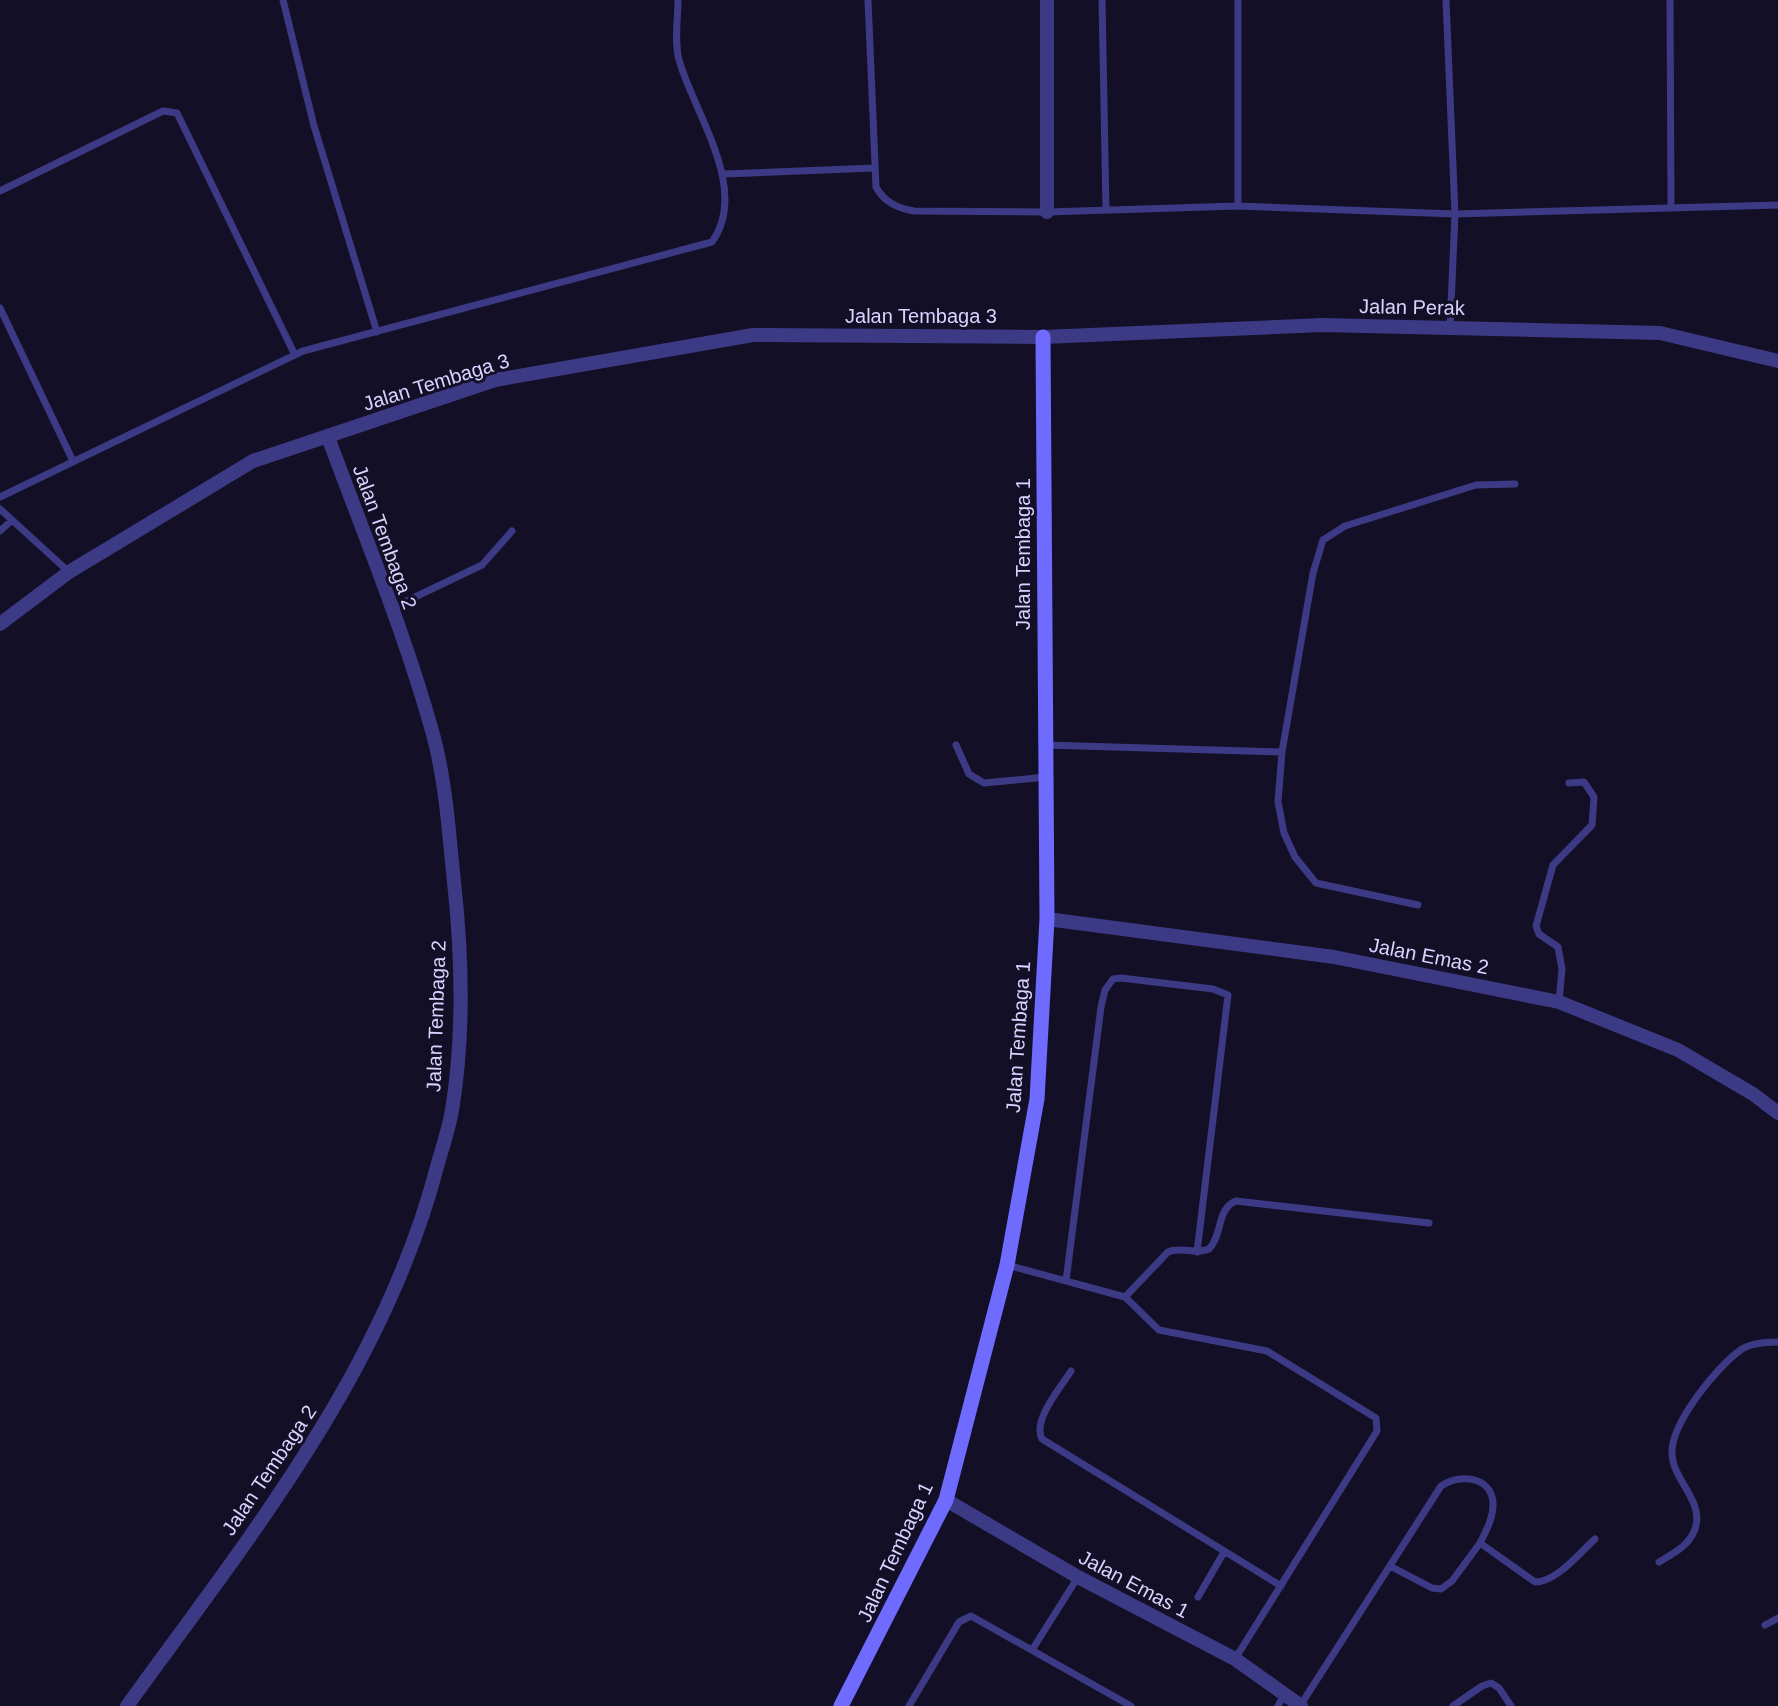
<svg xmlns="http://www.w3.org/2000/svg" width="1778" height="1706" viewBox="0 0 1778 1706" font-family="Helvetica,sans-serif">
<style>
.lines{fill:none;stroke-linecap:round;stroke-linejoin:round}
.lane{stroke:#3d3a85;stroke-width:7}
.street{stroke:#3d3a85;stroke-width:14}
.secondary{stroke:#6f6bff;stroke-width:15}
.labels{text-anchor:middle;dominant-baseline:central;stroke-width:6;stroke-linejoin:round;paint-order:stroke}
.street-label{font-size:20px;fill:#d9d4ff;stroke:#130f26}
</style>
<rect width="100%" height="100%" fill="#130f26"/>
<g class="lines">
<path class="lane" d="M283,0L314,126L377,332
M868,0L876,187C884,202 897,208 914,211L1047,212L1238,206L1455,214L1778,205
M1102,0L1106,210
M1238,0V206
M1446,0L1455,214L1450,328
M1670,0L1671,208
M724,174L874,168
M0,191L163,111L177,113L295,355
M0,308L73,461
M0,497L303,351L712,242C750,189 694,113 679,60C674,42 678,18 678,0
M0,509L69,572
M0,531L11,521
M392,608L482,565L512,531
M956,745L969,774L984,783L1046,777
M1046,745L1282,752
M1418,905L1316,883L1295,857L1284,833L1278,802L1282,752L1313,573L1323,540L1345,526L1476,485L1515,484
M1559,1002L1562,969L1558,947L1539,934L1536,926L1553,865L1592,825L1594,797L1584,782L1569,783
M1007,1265L1125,1297L1159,1330L1267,1351L1376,1418L1377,1431L1235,1659
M1066,1281L1101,1007L1105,990L1113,979L1121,978L1213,989L1228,995L1197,1252
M1125,1297L1168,1252C1181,1246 1195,1255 1209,1249C1223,1235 1216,1209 1236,1201L1429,1223
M1071,1371C1061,1387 1032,1420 1042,1439L1281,1586
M1659,1562C1674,1553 1689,1546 1695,1529C1705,1501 1672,1480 1672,1453C1671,1423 1718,1365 1742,1349C1752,1343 1767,1342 1778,1342
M1390,1566L1432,1588L1441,1589L1452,1581L1480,1543
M1198,1597L1224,1552
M1765,1625L1778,1618
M1032,1650L1078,1577
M909,1706L959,1622L971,1616L1131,1706
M1278,1706L1285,1693
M1300,1706L1441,1486C1458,1474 1490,1475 1493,1502C1494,1517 1486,1531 1480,1543L1535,1582C1557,1582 1580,1552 1595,1539
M1453,1706L1482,1686L1491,1683L1499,1688L1511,1706"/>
<path class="street" d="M1047,0V212
M0,624L69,572L253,461L495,380L753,335L1043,337L1322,325L1450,328L1660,333L1778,361
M1047,919L1334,957L1559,1002L1678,1050L1753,1094L1778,1113
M946,1500L1078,1577L1235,1659L1301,1706
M127,1706C250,1536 385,1370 438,1163C443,1146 449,1128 452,1110C464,1038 462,954 454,882C449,834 446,784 434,738C406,636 365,537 328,437"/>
<path class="secondary" d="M841,1706L946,1500L1007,1265L1037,1099L1047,919L1043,337"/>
</g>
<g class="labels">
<g class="street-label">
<text transform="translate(1412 307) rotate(1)">Jalan Perak</text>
<text x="921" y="316">Jalan Tembaga 3</text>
<text transform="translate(436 382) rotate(-17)">Jalan Tembaga 3</text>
<text transform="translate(385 537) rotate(70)">Jalan Tembaga 2</text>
<text transform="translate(1023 554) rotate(-90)">Jalan Tembaga 1</text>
<text transform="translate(1429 956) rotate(11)">Jalan Emas 2</text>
<text transform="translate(436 1016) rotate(-88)">Jalan Tembaga 2</text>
<text transform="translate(1018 1037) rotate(-86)">Jalan Tembaga 1</text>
<text transform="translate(269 1470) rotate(-56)">Jalan Tembaga 2</text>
<text transform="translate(895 1552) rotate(-65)">Jalan Tembaga 1</text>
<text transform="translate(1134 1584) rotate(28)">Jalan Emas 1</text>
</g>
</g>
</svg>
